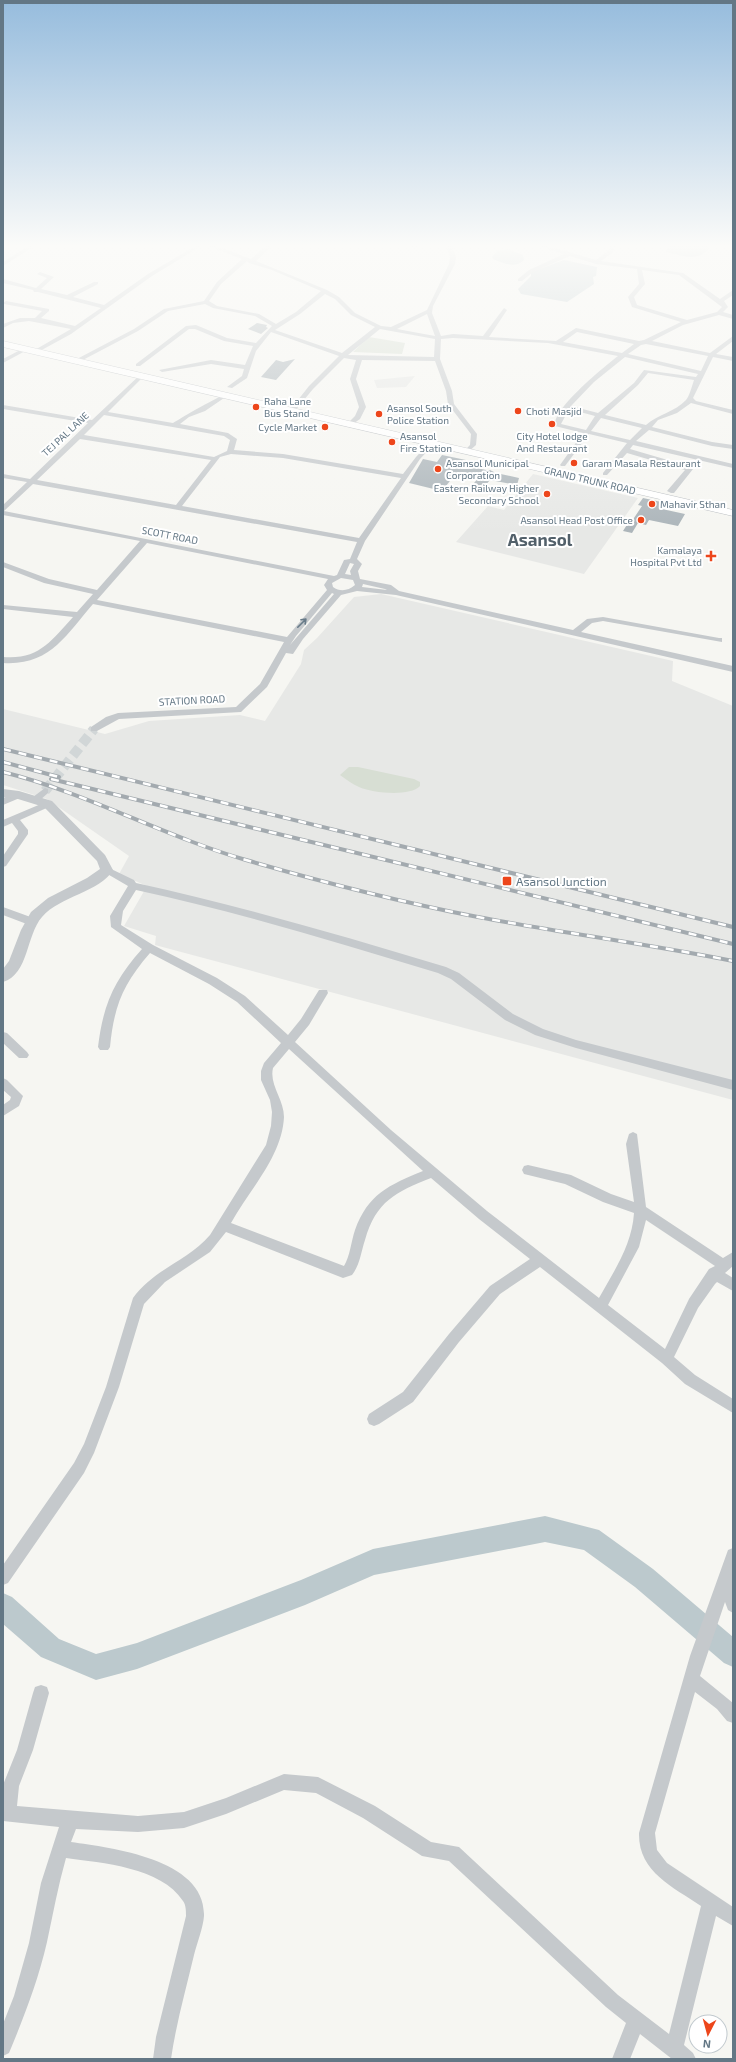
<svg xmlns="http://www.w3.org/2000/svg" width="736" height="2062" viewBox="0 0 736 2062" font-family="'Exo 2',sans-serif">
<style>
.built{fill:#e7e8e6}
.green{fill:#d7ded3}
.water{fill:#bcc9cd}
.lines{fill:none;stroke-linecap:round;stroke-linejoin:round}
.river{fill:#bcc9cd;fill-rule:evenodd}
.building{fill:#acb5ba}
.minor-tunnel{stroke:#d1d6d7;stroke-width:10;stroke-dasharray:10 5;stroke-linecap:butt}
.primary-casing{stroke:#b8bcc0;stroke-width:1}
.minor{fill:#c5c9cc;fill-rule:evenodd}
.tertiary{fill:#c5c9cc;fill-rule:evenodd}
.primary{fill:#fff;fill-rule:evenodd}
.rail-casing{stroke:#a3aaaf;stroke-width:4}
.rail{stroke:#fff;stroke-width:2.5;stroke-dasharray:8;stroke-linecap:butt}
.oneway{stroke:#687b89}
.poi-dot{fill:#ed461b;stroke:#fff;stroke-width:1.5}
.labels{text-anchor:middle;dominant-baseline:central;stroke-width:4;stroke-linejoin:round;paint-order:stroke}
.far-poi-label{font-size:10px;fill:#637785;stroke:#fff;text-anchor:start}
.far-street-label{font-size:10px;fill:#637785;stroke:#fff}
.poi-label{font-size:12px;fill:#637785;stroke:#fff;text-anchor:start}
.far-town-label{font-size:17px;font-weight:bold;fill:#52606a;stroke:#fff}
</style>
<rect width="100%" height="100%" fill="#f6f6f2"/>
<path class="built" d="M415,376L406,387L377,388L374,380Z
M533,474L638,498L584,574L456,542L488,506L504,510Z
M381,594L673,661L672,681L733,706V1100L155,945L156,936L124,926L147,886L119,874L129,856L47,799L3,785V709L105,734L149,721L240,715L265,721L301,664L304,650L317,638L354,597Z"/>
<path class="green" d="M369,337L405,343L402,354L353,352Z
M349,767H358L414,779L420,782V786C410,797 372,793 359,787C352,784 346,779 340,775Z"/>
<path class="water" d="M668,245H710V247C698,263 684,256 666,252Z
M508,249L523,255L524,260C515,269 503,263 493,259L492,257L497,251Z
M564,260L597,267L596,276L593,277L594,284L567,302L521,294L518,289L531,276V272Z"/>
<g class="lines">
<path class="river" d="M545,1516L599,1530L653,1569L733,1637V1667L724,1663L635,1587L584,1550L545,1542L374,1575L305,1605L137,1669L96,1680L41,1657L3,1624V1593L12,1597L59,1639L96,1654L137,1643L301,1580L373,1549Z"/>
</g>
<path class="building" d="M257,323L267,325L266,327L268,328L261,334L248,329Z
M295,359L276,380L261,377L276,360L283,362Z
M442,455L466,460L463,465L486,470H490L496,473L519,478L517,485L490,480L479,493L468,491L478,478L457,472L442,491L409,483L423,459L437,462Z
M643,498L666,503L662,509L685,514L678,526L649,520L646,525L638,523L632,533L623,531L630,520L632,521L642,506L638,505Z"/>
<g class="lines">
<path class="minor-tunnel" d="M45,791L94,729"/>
<defs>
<path id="primary" d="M3,341L733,510V516L3,347Z"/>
</defs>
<use href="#primary" class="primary-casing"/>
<path class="minor" d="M30,245H36L3,266V262Z
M197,245H203L152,276L71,334L38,352L33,351L71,329L29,321L13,323L3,328V324L20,318H35L42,311L4,304L3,303L6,301L49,309V311L41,318L75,326L101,308L38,292H34L33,290L3,283V279L36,288L47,278L37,274L40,272L54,277L41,289L67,295L94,282H98V284L73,297L104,305L148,274Z
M206,245H214L251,259L267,245H273L256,261L327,290L339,297L355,313L381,326L391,327L427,310L449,264L450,257L446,245H452L456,257L455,264L433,306L432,313L441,336L453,334L483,336L504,308L507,310L489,337L556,341L576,328L639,341L644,340L681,322L632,307L628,297L639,284L637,269L596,264L570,256L533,272L522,281H518V279L529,270L564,254L536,245H545L596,260L608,251L611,245H616L612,253L601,261L683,273L720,299L733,290V295L724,301L728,307L723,312L733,315V319L719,315L683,325L652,341L710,353L733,336V341L716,354L733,357V361L713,357L693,398L696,401L733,410V414L691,403L677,413L658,420L652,427L712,442L733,445V449L712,446L649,430L636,441L733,464V468L633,445L630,449L688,466L692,463H696L697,464L674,493H671L667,491L685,470L627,453L607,475H603V473L627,443L589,434L565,466H561L560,465L583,433L555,426C552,409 604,367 618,356L548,343L453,338L441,339L440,359L452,391L454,404L477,434L476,445L467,453L464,451L470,445L471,434L448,404L446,391L435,361L362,360L356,379L366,407L360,419L350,426L347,424L355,416L359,407L350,379L356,360L344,358L313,389L294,412H290V410L309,386L339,356L271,332L256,351L247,378L232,388L227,387L242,376L244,369L211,364L162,372L159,370L211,360L245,365L253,346L224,341L195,329H189L140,366H136V364L186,326L196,325L227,338L256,343L272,326L255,316L213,308L205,304L168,311L138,331L79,362H75V360L134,329L164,309L204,301L217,282L242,259ZM247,261L249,263L272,270L321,291L296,312L276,324L259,314L217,306L209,301L221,284ZM642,270L679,275L722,307L717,312L687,320L637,305L634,297L645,284ZM325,294L335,299L351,315L375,327L342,353L275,330L300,314ZM427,314L435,336L397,329ZM380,329L435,339L434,357L348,355ZM577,332L634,344L622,353L563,342ZM646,344L708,356L701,371L628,354L641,345ZM625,357L698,374L696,377L644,370L634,383L598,413L571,406L594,382ZM648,373L694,380C692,386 689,397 686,400C675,412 658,414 646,425L605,415L638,385ZM569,409L595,416L586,430L561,424ZM601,418L642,428L630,440L591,431Z
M389,245H420L418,247Z
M24,348L29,349L3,363V359Z
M142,373L144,374V376L108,412L173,423C179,419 224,393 227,394V396L205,411L189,417L180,424L228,433L237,439L234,450L283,454L403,474L416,457L430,442H434V444L420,459L365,541L357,559L362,564L358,571L360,579L391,585L399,591L573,630L587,619L603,617L719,638H722V642L603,621L592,623L581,632L733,666V672L396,595L357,591L341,595L303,639L293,654L286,653L267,687L241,712L119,719L97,731H91V727L106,717L118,713L236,707L260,684L284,642L93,604C66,635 50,666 3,663V657C39,660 51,641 73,617L3,609V605L77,612L93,594L44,583L3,567V562L49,579L97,590L140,541L3,515V505L27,482L3,478V474L30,479L88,423L3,409V405L92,420ZM104,415L224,436L230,440L227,451L214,457L84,435ZM80,439L211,460L176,505L37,480ZM231,454L283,458L401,478L359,538L182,506L220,457ZM33,484L357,542L350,559L344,560L337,575L334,576L4,511ZM147,543L328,579L324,585L327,590L287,637L97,600ZM350,563L354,564L350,571L351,575L345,574ZM341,578L353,580L355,585C348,591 340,592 333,587L332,583ZM363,584L385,589L387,590L362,587ZM332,593L334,594L290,645L296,636Z
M45,788L48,789V793L39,801H33V797Z
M19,792L24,795L22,797L3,805V798Z
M48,801L51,802V806L20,820L28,830V834L6,866L3,867V856L18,834V831L12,823L3,827V820Z
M107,867L134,880L136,883C241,906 344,936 446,967L459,973L513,1014L543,1029L576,1040L733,1080V1090L576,1048L535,1035L505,1020L451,979L438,973C339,943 238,912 136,890L123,911L121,925L153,945L217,978L245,996L288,1035L301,1019L319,990H327L328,993L309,1025L295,1042L391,1130L487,1211L599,1298C614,1271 632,1245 634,1213L603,1202L565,1184L524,1174L522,1170L524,1166L528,1165L571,1175L611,1194L634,1202L626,1144L629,1134L633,1132L637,1134L646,1207L723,1258L733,1252V1266L725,1273L733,1278V1291L717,1282L715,1284L698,1308L674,1357L695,1375L733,1399V1413L685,1384L662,1363L540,1267L500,1294L459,1342L413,1402L379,1424L374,1426L369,1424L367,1419L369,1414L403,1392L449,1334L490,1286L530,1259L479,1219L431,1178C396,1192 376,1201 365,1240C361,1252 360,1265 352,1275L343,1278L226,1232L210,1252L165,1282L144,1304L119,1387L94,1453L84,1473L8,1583L3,1585V1565L74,1463L84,1444L106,1387L133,1298C155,1268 188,1261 210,1235L266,1145L271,1126L272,1112L270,1100L261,1080V1071L264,1063L281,1043L237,1002L209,984L150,953C123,984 114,1006 110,1047L108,1050H100L98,1047C103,1005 114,980 142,949L111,927L110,916L128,886L104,872L102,870L104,868ZM289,1049L423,1171C389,1185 368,1194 355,1230C351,1242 350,1256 344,1266L231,1223C249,1190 282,1157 284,1117C284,1099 269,1085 273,1068ZM646,1220L715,1266L709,1269L689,1299L665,1349L608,1305L639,1247Z
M3,907L36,919L37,922L32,926L3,915Z
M3,1032L7,1033L27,1052L29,1055L27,1058H19L3,1043Z
M3,1078L7,1080L23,1096L19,1106L3,1116V1105L10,1100L11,1097L3,1090Z
M733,1548V1613L728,1610L725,1602L700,1676L733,1703V1723L727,1721L717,1709L695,1692L655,1833L657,1850L667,1863L733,1907V1926L716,1916L684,2045L693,2053L696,2059H672L640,2034L630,2059H612L626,2023L606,2007L449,1861L422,1856L363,1818L316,1793L284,1790L226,1814L184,1828L138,1832L76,1829L71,1842C112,1848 206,1859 204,1916C203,1928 197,1943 194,1955C186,1989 176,2024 171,2059H153L156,2037L186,1916C186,1911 186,1905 183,1901C161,1867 102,1863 66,1858C58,1886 53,1914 47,1942C38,1981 24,2017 9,2053L3,2056V2024L14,1996L29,1943L41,1883L59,1827L3,1821V1785L17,1750L33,1693L35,1687L41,1685L47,1687L49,1693L33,1750L19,1786L17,1806L138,1816L184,1812L226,1798L284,1774L318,1777L375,1806L431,1842L459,1847L618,1995L669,2034L701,1906C673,1887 638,1872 639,1833L690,1656L728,1550Z"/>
<path class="tertiary" d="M3,789L19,791L52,801L105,855L113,870C100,892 60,896 42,917C26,935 29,974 3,982V969L9,961L21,930L31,912L48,898L87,878L100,869L97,861L44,807L18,799L3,797Z"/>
<use href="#primary" class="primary"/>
<defs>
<path id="rail" d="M3,749L733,927
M3,762L59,777
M3,772C87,793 163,836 246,860C322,882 400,902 478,917C563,933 648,944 733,961
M51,779L733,944"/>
</defs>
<use href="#rail" class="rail-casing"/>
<use href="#rail" class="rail"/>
</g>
<defs><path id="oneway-shaft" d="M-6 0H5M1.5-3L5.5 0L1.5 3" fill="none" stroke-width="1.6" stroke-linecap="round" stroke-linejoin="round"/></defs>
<use class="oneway" href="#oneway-shaft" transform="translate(302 623) rotate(-45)"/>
<linearGradient id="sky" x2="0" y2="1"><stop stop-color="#96bcdd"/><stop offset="0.46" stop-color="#fbfbf9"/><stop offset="1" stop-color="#fbfbf9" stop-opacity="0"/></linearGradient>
<rect width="736" height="534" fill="url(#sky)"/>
<g class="poi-dot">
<circle cx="256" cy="407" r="4"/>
<circle cx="518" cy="411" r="4"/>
<circle cx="379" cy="414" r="4"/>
<circle cx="552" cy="424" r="4"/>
<circle cx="325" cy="427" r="4"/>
<circle cx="392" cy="442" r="4"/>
<circle cx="574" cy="463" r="4"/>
<circle cx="438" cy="469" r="4"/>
<circle cx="547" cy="494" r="4"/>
<circle cx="652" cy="504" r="4"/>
<circle cx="641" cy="520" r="4"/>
<path d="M709 550h4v4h4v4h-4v4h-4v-4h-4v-4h4z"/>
<rect x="502" y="876" width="10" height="10" rx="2"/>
</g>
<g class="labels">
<g class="far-poi-label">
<text x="264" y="401">Raha Lane<tspan x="264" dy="12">Bus Stand</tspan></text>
<text x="387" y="408">Asansol South<tspan x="387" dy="12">Police Station</tspan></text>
<text x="526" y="411">Choti Masjid</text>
<text x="317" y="427" text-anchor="end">Cycle Market</text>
<text x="400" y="436">Asansol<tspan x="400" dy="12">Fire Station</tspan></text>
<text x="552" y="436" text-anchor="middle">City Hotel lodge<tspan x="552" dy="12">And Restaurant</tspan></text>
<text x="446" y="463">Asansol Municipal<tspan x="446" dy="12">Corporation</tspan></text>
<text x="582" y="463">Garam Masala Restaurant</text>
<text x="539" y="488" text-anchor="end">Eastern Railway Higher<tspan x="539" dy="12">Secondary School</tspan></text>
<text x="660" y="504">Mahavir Sthan</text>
<text x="633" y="520" text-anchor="end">Asansol Head Post Office</text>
<text x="702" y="550" text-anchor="end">Kamalaya<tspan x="702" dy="12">Hospital Pvt Ltd</tspan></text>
</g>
<g class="far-street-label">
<text transform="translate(65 434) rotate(-43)">TEJ PAL LANE</text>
<text transform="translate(590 480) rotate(13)">GRAND TRUNK ROAD</text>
<text transform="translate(170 535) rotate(11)">SCOTT ROAD</text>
<text transform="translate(192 700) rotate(-3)">STATION ROAD</text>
</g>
<g class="poi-label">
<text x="516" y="881">Asansol Junction</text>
</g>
<g class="far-town-label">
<text x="540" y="539">Asansol</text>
</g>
</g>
<rect width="736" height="2062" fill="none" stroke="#637785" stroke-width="8"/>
<g transform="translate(708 2034) rotate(186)"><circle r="19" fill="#ffffff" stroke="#c1c9ce"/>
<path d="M0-3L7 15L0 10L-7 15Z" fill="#ed461b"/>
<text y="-6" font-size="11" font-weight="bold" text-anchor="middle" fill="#637785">N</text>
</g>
</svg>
